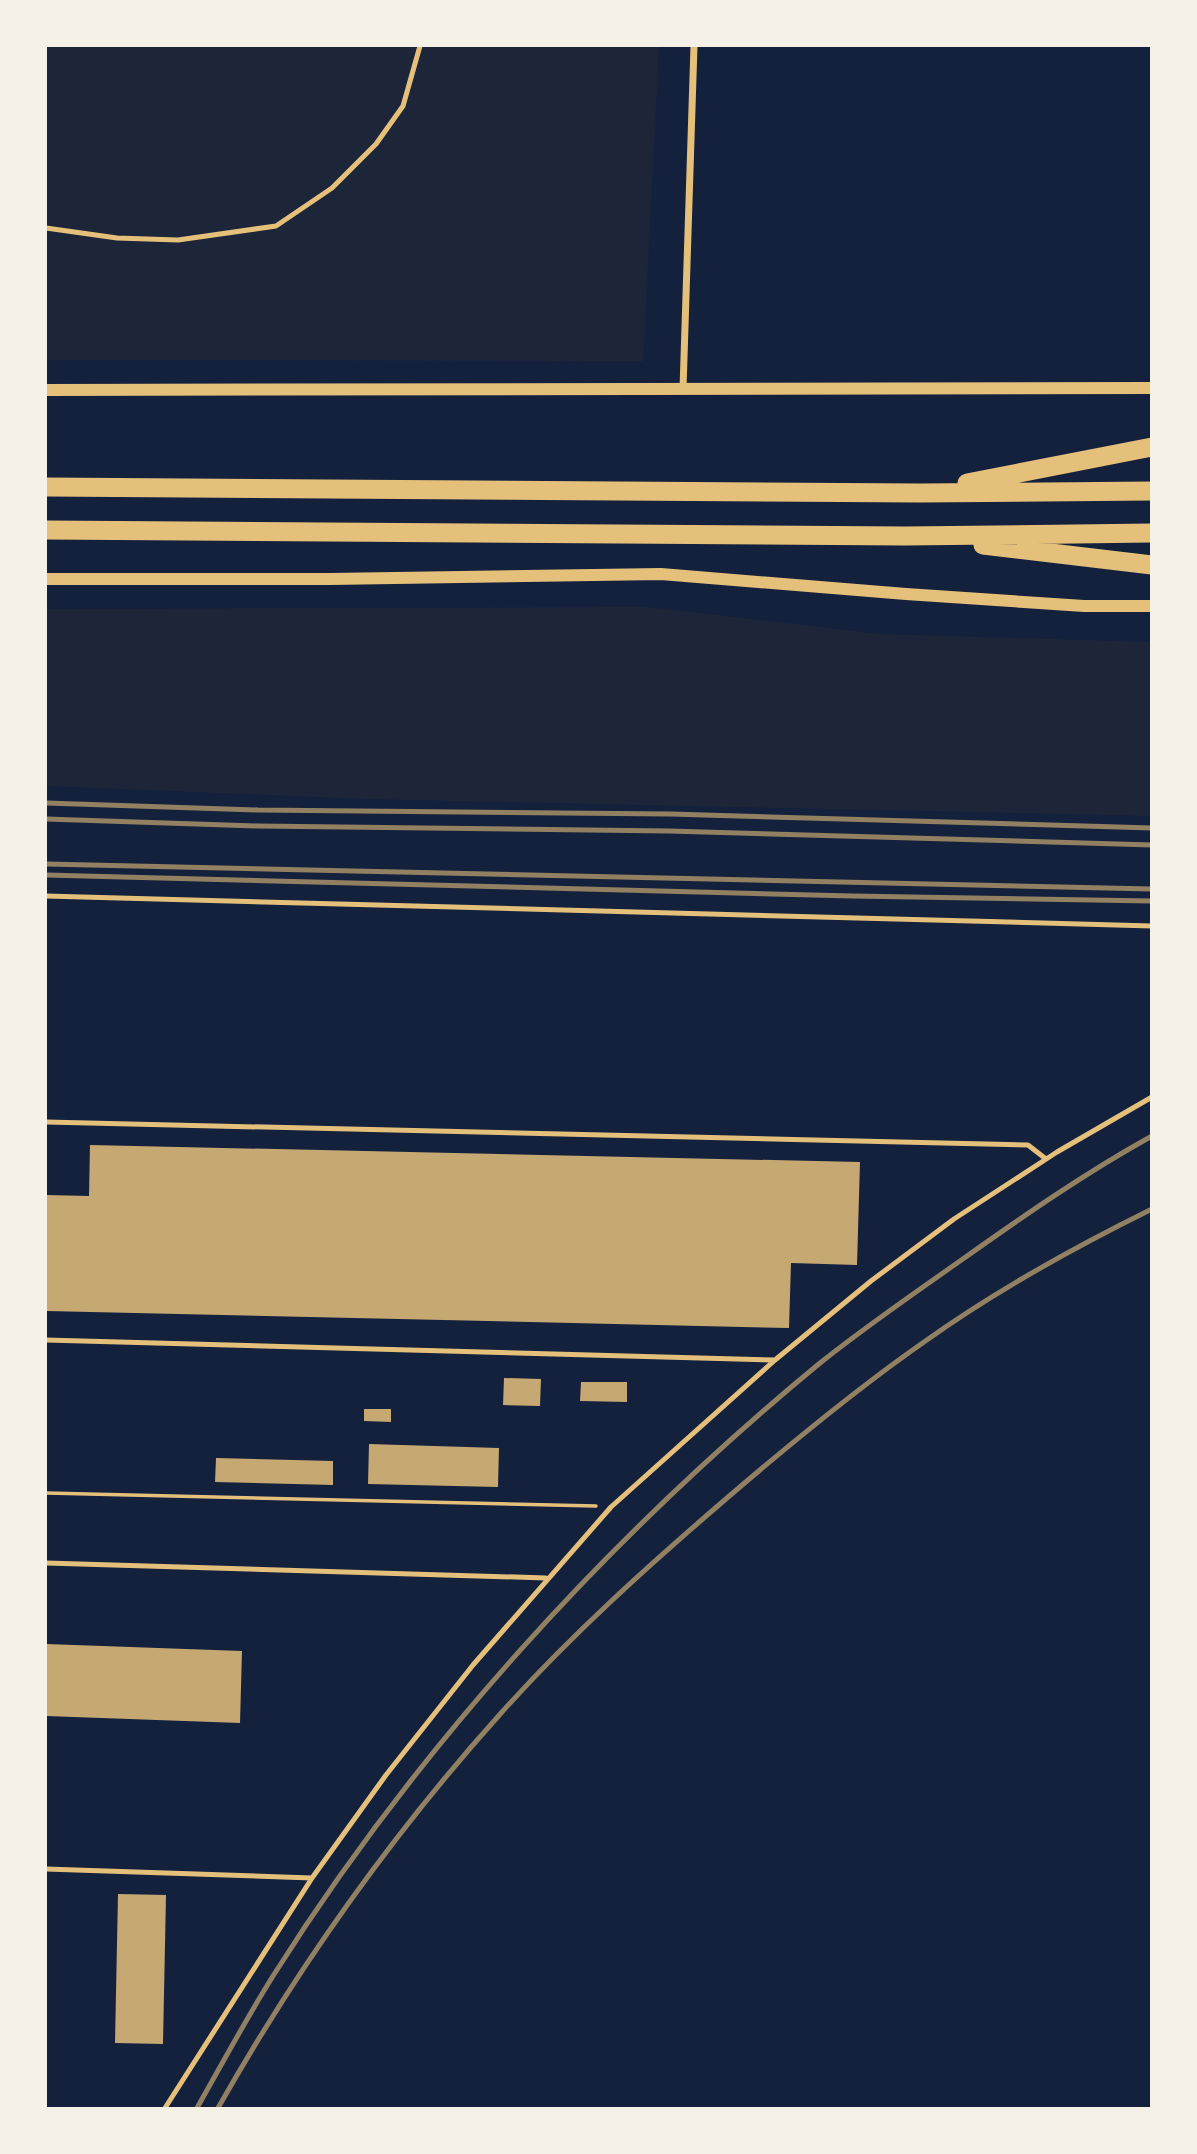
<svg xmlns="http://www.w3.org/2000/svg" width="1197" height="2154" viewBox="0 0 1197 2154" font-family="Cabin,sans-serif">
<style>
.green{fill:#1d2539}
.building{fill:#c6a872}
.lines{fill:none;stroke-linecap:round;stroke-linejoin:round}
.path{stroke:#e5c07b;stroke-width:3.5}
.service{stroke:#e5c07b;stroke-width:5}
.minor{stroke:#e5c07b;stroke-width:7}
.tertiary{stroke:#e5c07b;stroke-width:12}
.motorway{stroke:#e5c07b;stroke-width:19}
.rail{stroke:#918062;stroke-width:5}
</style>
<rect width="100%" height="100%" fill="#14213d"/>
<path class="green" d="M46,46H659L643,361L46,360Z
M647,607L880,634L1151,642V816L365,799L46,786V609Z"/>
<path class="building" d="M90,1145L860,1162L857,1265L791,1263L789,1328L46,1311V1195L89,1196Z
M504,1378L541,1379L540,1406L503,1405Z
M581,1382H627V1402L580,1401Z
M364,1409H391V1422L364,1421Z
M369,1444L499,1448L498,1487L368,1484Z
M216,1458L333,1461V1485L215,1482Z
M46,1644L242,1651L240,1723L46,1716Z
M118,1894L166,1895L163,2044L115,2043Z"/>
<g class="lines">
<path class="path" d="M46,1493L596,1506"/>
<path class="service" d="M46,228L117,238L178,240L276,226L332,188L376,144L403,106L420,46
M46,896L1152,926
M46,1122L1028,1145L1046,1159
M46,1340L775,1360
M46,1563L546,1578
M46,1869L312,1878
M165,2108L312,1878L386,1775L473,1665L611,1507L775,1360L871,1281L954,1219L1057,1152L1152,1097"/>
<path class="minor" d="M683,389L694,46"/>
<path class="tertiary" d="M46,390L1152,388
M46,579H329L661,574L906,594L1084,606H1152"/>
<path class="motorway" d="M967,483L1152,447
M46,487L920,493L1152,491
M46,530L905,536L1152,533
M983,545L1152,565"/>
<path class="rail" d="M46,803L258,810L670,814L1152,828
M46,819L258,826L669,831L1152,845
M46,864L1152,889
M46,875L852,896L1152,901
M197,2108C222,2064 246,2019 273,1976C418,1746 610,1536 820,1363C865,1327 913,1294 960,1261C1022,1217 1085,1173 1152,1136
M218,2108C298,1967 393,1833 502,1712C571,1635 649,1565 727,1498C790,1444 855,1390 924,1342C995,1291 1073,1248 1152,1209"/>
</g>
<rect width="1197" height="2154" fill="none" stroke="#f6f1e7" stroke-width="94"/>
</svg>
